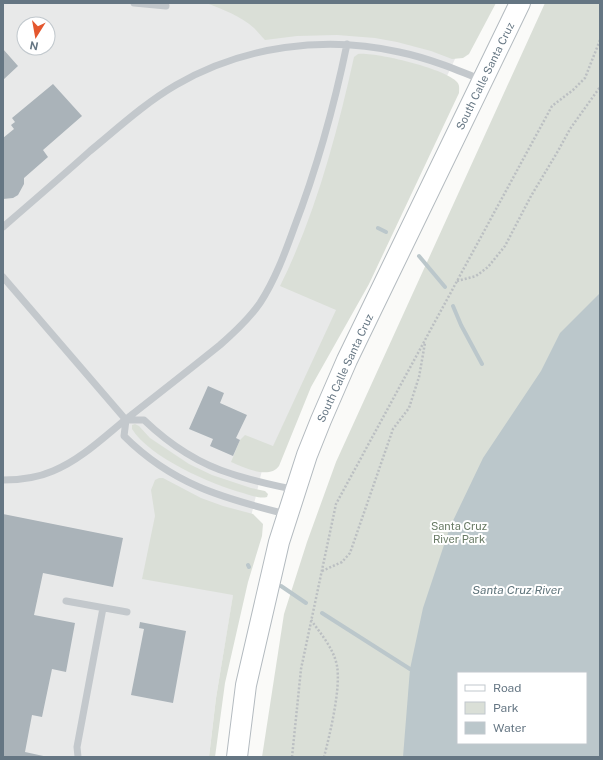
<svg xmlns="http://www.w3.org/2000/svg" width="603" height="760" viewBox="0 0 603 760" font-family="'Public Sans',sans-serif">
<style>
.built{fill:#e8e9e9;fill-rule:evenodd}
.green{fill:#dadfd7;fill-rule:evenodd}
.water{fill:#bbc7cb;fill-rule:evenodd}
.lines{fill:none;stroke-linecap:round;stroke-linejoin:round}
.stream{stroke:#bbc7cb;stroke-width:4}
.building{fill:#aab3b9}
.secondary-casing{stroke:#b3babf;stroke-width:22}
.path{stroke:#bbbfc2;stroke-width:2.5;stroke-dasharray:2 2;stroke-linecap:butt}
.lane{stroke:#c3c8cc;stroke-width:7}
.secondary{stroke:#fff;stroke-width:20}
.labels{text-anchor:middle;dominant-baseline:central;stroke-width:4;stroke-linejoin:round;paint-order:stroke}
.street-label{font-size:11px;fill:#657683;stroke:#fff}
.park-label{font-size:11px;fill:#687a64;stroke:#fff}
.water-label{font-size:12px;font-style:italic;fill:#60757c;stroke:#fff}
</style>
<rect width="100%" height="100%" fill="#fafaf8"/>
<path class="built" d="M3,3H258L462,44L273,447L263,466L235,584L216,698L209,757H3ZM24,24H48V48H24Z"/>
<path class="green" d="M206,3H496L469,54L463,58L452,59L431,51L397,42L375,38L337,35L297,36L265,40C261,36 258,32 254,28C241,16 222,9 206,3Z
M545,3H600V757H262L284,614L307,542L336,462ZM458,673H586V743H458Z
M358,54C376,52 446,69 457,82C460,85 459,89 459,93L369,284L311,387L279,466C269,480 243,467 231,462L240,440L245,435L273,446L336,310L280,286C315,216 337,134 354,57Z
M135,424L139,426L150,438L189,464L212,475L251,488L265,491L268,494L267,497C260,499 250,495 243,493C212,485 149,457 132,429V425Z
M159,478H163L201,498L223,506L253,514L263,524L262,536L248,582L225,683L215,757H209L216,698L233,595L142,579L155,516L151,490L155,480Z"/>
<path class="water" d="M600,293V757H403L410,669L423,608L450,527L483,458L541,371L560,333ZM458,673H586V743H458Z"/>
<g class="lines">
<path class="stream" d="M378,228L386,232
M419,256L445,287
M453,306L461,325L482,364
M248,565L249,567
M281,586L306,603
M322,613L410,669"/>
</g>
<path class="building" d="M3,49L18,66L3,80Z
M53,84L82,116L43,150L48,157L24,178V184L18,195L13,198L3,199V138L14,129L11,125L15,122L12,118Z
M208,386L224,393L220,403L247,415L236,438L240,440L233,456L210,446L213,439L189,429Z
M3,514L123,538L113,587L43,573L34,615L75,623L66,672L52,669L42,717L32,715L25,752L48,757H3Z
M140,622L186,631L173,703L131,695L144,629L139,628Z"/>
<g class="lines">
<defs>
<path id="secondary" d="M237,757L246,685L279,542L307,455L321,420L347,360L520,3"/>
</defs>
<use href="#secondary" class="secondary-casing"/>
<path class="path" d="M457,281L476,276L488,267L505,246L531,196L558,151L570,129L600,87
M322,571L342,562L350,553L393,429L409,408L419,377L425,343
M311,620C321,634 334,649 337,666C341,688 330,734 324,757
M292,757L301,669L336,504L552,106L573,90L585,78L600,40"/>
<path class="lane" d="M134,3L166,6
M3,227C32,202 61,177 90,151C118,128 145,103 176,85C243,46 325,35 399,52C428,58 455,69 482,80
M3,277L126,420L124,436C172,484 222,498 286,514
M126,420H144C169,444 199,464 232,474C253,481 274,485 295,490
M3,480C20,480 37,478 53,471C80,460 103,438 125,420C157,395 189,370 220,345C235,332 249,319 260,303C275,280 285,253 294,228C317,168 334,107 347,44
M66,601L127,612
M78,757L77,747L103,608"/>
<use href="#secondary" class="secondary"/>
</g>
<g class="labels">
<g class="street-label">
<text transform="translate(485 76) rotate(-64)">South Calle Santa Cruz</text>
<text transform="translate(345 368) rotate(-65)">South Calle Santa Cruz</text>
</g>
<g class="park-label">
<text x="459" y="526">Santa Cruz<tspan x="459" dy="13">River Park</tspan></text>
</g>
<g class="water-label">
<text x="517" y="590">Santa Cruz River</text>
</g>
</g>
<rect width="603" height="760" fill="none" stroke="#657683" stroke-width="8"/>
<rect x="457" y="672" width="130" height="72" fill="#ffffff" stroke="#c1c8cd"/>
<rect x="465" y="685" width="20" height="6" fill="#ffffff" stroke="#c1c8cd"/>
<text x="493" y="692" font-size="12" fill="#657683">Road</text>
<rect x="465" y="702" width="20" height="12" fill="#dadfd7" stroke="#c1c8cd"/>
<text x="493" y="712" font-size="12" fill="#657683">Park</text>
<rect x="465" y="722" width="20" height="12" fill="#bbc7cb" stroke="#c1c8cd"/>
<text x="493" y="732" font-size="12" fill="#657683">Water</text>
<g transform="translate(36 36) rotate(191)"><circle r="19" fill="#ffffff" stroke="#c1c8cd"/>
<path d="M0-3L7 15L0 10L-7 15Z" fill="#e4572e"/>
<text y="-6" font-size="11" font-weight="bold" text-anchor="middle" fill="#657683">N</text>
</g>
</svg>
